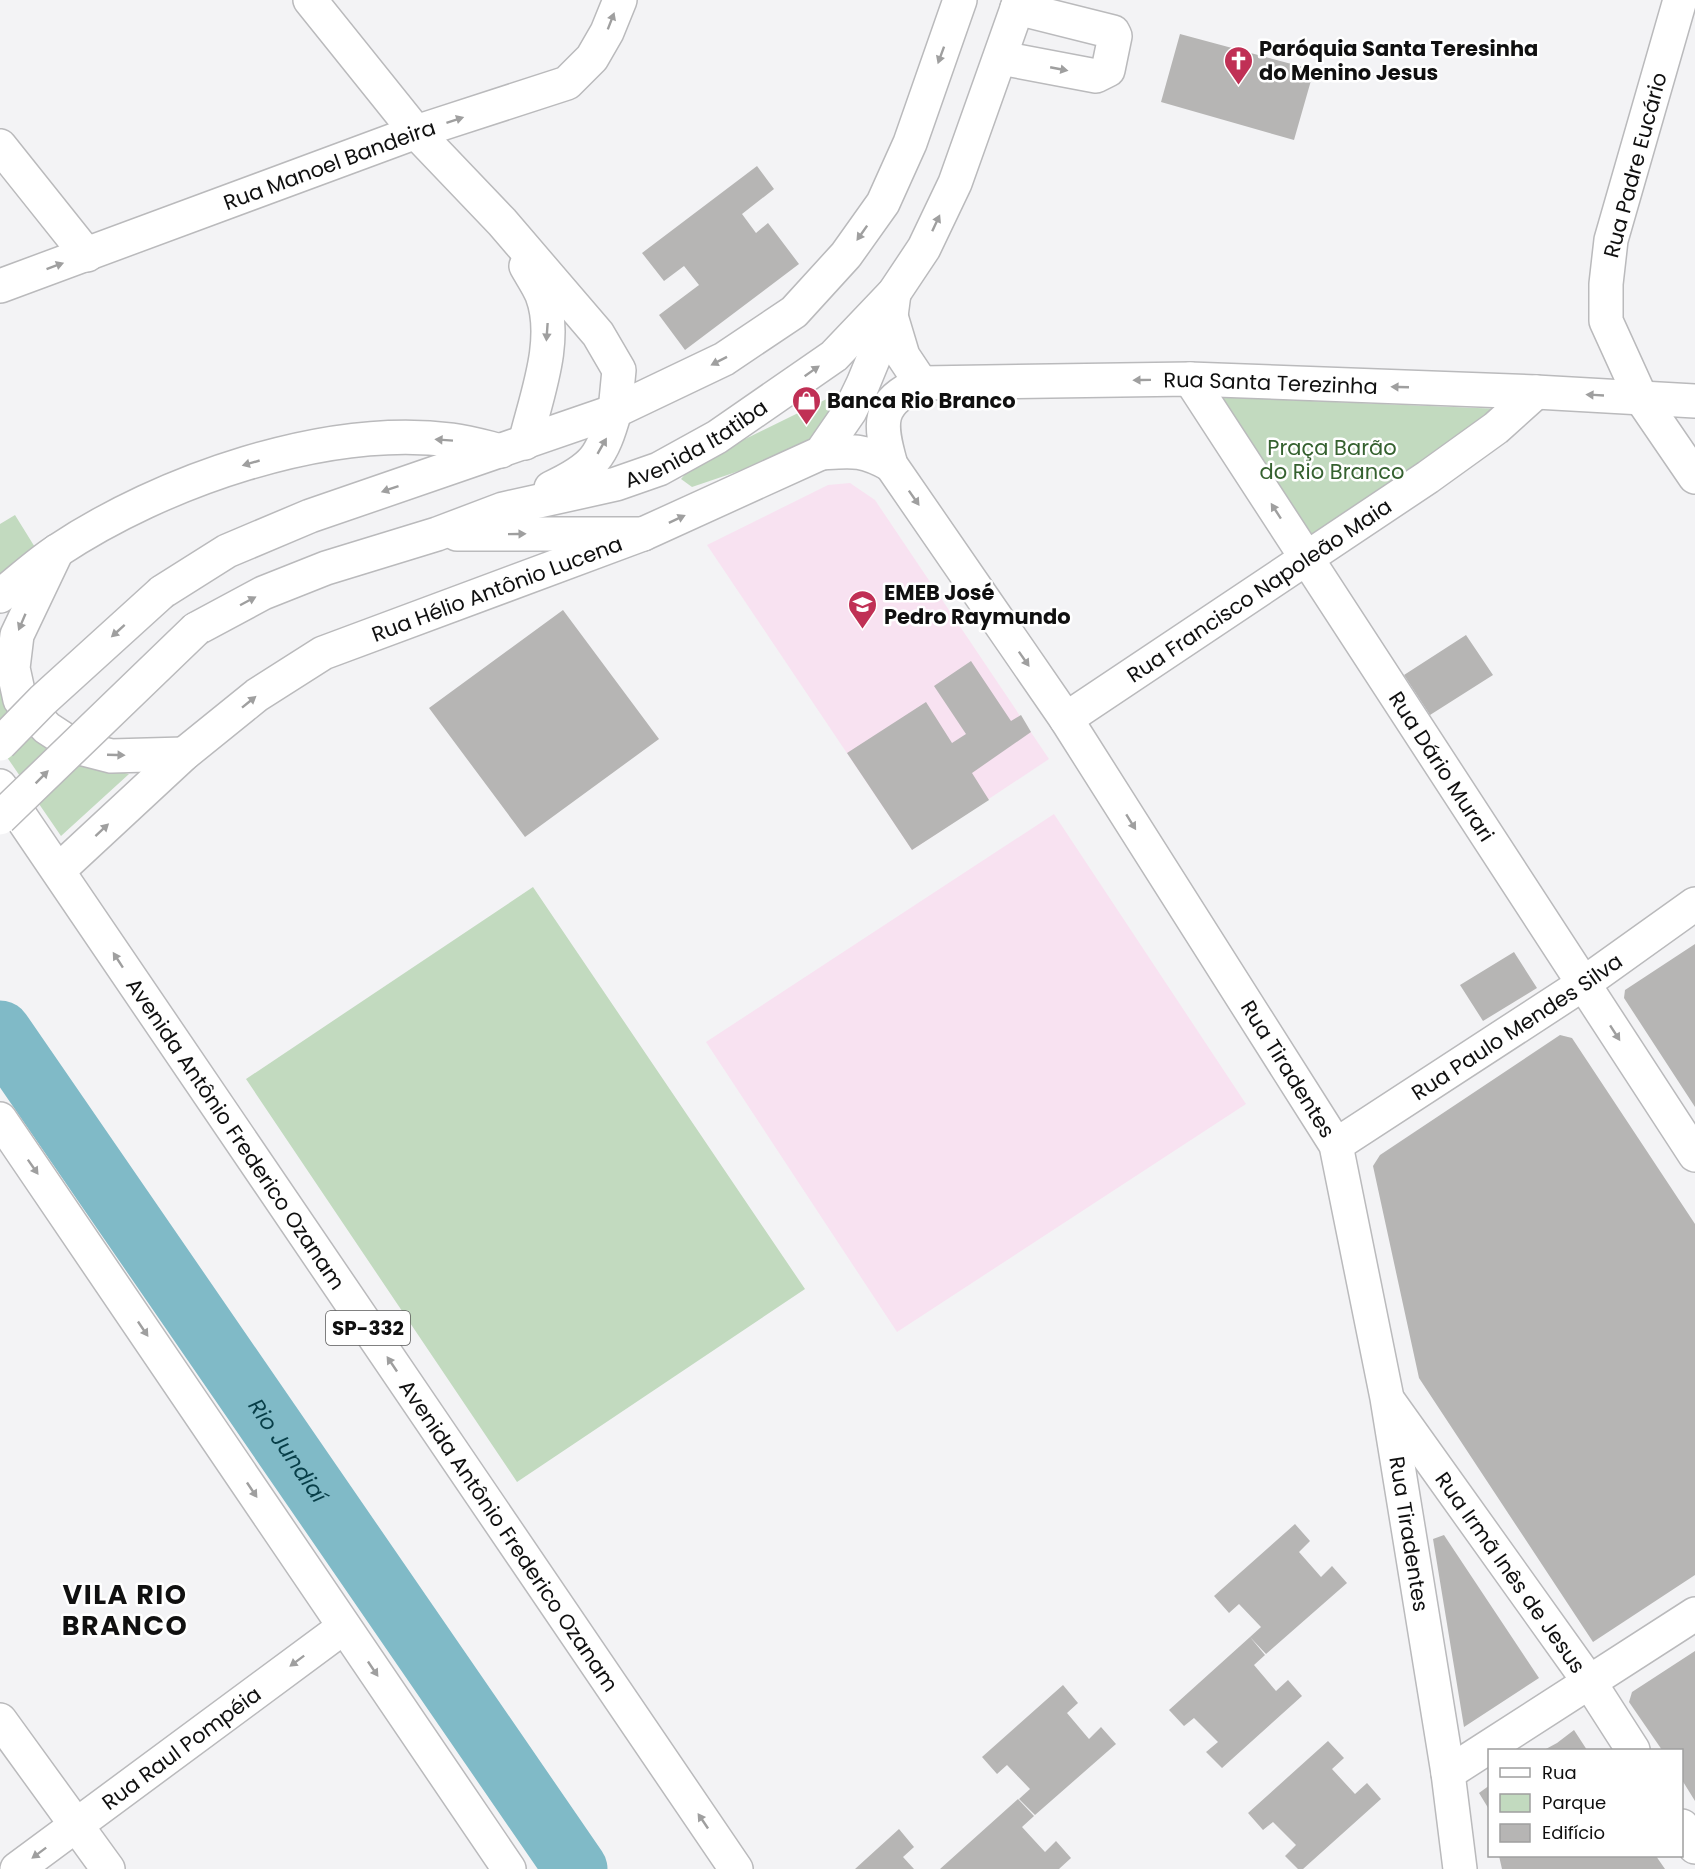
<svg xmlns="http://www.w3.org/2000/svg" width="1695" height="1869" viewBox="0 0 1695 1869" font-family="Poppins,sans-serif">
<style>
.education{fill:#f8e2f1}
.green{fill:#c2dabf}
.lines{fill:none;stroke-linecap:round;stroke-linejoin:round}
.river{stroke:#80bac7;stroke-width:63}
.building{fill:#b6b5b4}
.minor-casing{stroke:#bababc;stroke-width:36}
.major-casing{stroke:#bababc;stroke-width:36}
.minor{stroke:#fff;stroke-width:33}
.major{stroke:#fff;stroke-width:33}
.major-bridge-casing{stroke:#bababc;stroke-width:36;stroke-linecap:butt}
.major-bridge{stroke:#fff;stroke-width:33}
.oneway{fill:#9f9f9f}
.labels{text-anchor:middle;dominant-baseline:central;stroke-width:5;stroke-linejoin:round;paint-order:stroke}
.shield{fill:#fff;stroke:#585858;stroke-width:1.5}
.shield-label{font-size:20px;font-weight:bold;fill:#101010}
.poi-label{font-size:21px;font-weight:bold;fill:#101010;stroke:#fff;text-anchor:start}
.street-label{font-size:21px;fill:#101010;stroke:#fff}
.park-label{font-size:21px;fill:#35612f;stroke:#fff}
.water-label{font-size:22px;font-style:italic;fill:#073e48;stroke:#fff}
.district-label{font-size:27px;font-weight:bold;letter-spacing:1.5px;fill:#101010;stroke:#fff}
</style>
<rect width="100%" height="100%" fill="#f3f3f5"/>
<path class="education" d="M850,483L875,500L1049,759L912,850L707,545L828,485Z
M1054,814L1246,1104L897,1332L706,1042Z"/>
<path class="green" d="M847,389L810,447L692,487L681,479L694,464Z
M1216,397L1501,409L1316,540Z
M15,515L41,557L0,584V524Z
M0,627L7,673L81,763L129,774L61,836L0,747Z
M533,887L805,1289L517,1482L246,1079Z"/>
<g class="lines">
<path class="river" id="s1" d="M0,1032L576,1869"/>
</g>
<path class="building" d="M1180,34L1314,70L1294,140L1161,102Z
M757,166L774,189L742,214L756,233L768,223L799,264L685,350L659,315L699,285L684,266L664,281L642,253Z
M563,610L659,739L525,837L429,708Z
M1466,635L1493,675L1430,715L1404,675Z
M971,661L1011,721L1021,715L1031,732L972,773L989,800L912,850L847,753L926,702L952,743L966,734L934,686Z
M1695,944V1107L1624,998L1625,990Z
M1514,952L1537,988L1483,1021L1460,985Z
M1560,1035L1572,1038L1695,1224V1575L1593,1642L1419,1378L1373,1166L1380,1155Z
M1295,1524L1310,1541L1299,1552L1321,1577L1332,1566L1347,1583L1266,1654L1250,1637L1261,1627L1239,1604L1229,1613L1214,1596Z
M1444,1535L1539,1678L1464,1727L1433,1539Z
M1250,1637L1265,1655L1254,1665L1276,1691L1288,1680L1302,1696L1222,1768L1206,1752L1218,1742L1194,1718L1184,1726L1169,1710Z
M1695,1651V1801L1682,1780V1750H1662L1629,1702L1632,1692Z
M1063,1685L1078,1703L1067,1713L1089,1739L1101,1727L1116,1744L1035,1815L1019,1799L1030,1789L1007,1765L997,1774L982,1757Z
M1574,1730L1587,1750H1544L1557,1743Z
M1328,1741L1344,1758L1332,1769L1355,1794L1367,1783L1381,1799L1303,1869H1298L1285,1856L1296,1845L1273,1822L1263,1830L1248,1813Z
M1490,1785V1811L1479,1793Z
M1018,1799L1034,1816L1022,1827L1045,1852L1056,1841L1071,1858L1059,1869H940Z
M899,1829L914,1847L903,1857L914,1869H855Z
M1499,1856H1656L1665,1869H1502Z"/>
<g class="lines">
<defs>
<g id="minor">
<path d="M310,0L416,132L502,222L598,334L619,370L615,411"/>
<path d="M1680,0L1611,240L1606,284V321L1641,398L1695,477"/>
<path d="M1001,58L1096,76L1108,70L1115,36L1113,32L1017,8"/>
<path d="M0,146L87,255"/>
<path id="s2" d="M0,286L416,132L567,83L592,58L607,32L620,0"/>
<path d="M891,316L903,356L921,383"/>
<path id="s3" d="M1190,379L1695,1155"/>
<path d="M525,443C536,397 559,340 542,295C538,285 531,275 526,266"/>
<path d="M821,453C853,451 862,449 891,465"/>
<path d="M57,551L17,635L13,668L20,700L47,728L76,747L111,756L184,754"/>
<path id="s4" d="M1066,719L1428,477L1496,428L1536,392"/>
<path id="s5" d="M59,870L184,754L257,695L323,653L643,534L821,453L850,411L863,384L891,316L894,293"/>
<path id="s6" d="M1336,1145L1583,984L1695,904"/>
<path id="s7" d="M1390,1403L1590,1683L1633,1750"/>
<path d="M0,1720L108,1869"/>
<path d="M1448,1773L1695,1614"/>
<path d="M1682,1826L1695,1847"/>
<path id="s8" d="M17,1869L344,1627"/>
<path id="s9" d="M1460,1869L1448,1773L1387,1398L1336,1145L1066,719L891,465C879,423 876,403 921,383L1190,379L1536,392L1695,401"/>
</g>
<g id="major">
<path d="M551,488C594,468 602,457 615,411"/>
<path d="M457,534H643"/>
<path d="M162,592L227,551L310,516L615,411L724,359L794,312L846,255L883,203L910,143L960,0"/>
<path d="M0,596C19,581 37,564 57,551C162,481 325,424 452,440C469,442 485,447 501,451"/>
<path id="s10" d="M196,629L263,593L326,568L437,534L503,509L616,484L659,469L717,437L834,356L894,293L924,248L955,183L1020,0"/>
<path id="s11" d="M0,786L736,1869"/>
<path d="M0,1119L509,1869"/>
</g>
</defs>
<use href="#minor" class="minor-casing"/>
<use href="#major" class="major-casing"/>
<use href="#minor" class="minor"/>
<use href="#major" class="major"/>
<defs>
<path id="major-bridge" d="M0,744L43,700L162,592
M0,818L196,629"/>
</defs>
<use href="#major-bridge" class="major-bridge-casing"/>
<use href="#major-bridge" class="major-bridge"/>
</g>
<defs><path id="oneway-solid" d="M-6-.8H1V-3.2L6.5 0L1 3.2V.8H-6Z" transform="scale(1.5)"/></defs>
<g class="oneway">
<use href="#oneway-solid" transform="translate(611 21) rotate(-69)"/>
<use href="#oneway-solid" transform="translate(941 55) rotate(110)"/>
<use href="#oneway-solid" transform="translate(1059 69) rotate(11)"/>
<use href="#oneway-solid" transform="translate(455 120) rotate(-18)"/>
<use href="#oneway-solid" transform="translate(936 223) rotate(-65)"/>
<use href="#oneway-solid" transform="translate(862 233) rotate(125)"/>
<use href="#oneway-solid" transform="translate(55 266) rotate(-20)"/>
<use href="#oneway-solid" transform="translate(547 332) rotate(94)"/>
<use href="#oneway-solid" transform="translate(719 361) rotate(153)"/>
<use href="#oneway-solid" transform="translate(812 371) rotate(-35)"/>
<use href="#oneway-solid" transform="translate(1142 380) rotate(179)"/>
<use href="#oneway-solid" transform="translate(1400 387) rotate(-178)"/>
<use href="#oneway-solid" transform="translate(1595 395) rotate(-177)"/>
<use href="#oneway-solid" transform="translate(444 440) rotate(-176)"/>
<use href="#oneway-solid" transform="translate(602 446) rotate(-60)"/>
<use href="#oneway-solid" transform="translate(251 463) rotate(164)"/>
<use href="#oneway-solid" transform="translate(390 489) rotate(161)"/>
<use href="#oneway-solid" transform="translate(914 498) rotate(55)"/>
<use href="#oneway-solid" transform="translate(1276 511) rotate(-123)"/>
<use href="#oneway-solid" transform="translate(677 519) rotate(-25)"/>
<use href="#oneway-solid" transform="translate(517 534) rotate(-1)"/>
<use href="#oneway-solid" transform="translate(248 601) rotate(-28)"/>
<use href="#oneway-solid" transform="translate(22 622) rotate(113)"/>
<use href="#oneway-solid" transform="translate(118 631) rotate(138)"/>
<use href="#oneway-solid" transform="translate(1024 659) rotate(55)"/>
<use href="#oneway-solid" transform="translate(249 702) rotate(-39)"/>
<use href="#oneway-solid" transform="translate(116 755) rotate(2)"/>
<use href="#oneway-solid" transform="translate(42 777) rotate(-45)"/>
<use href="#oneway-solid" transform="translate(1131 822) rotate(58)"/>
<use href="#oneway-solid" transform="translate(102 830) rotate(-43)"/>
<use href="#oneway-solid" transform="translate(118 960) rotate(-123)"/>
<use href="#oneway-solid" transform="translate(1615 1033) rotate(57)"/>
<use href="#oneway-solid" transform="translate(33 1167) rotate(55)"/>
<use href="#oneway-solid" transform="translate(143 1329) rotate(56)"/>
<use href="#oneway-solid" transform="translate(392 1364) rotate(-124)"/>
<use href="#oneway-solid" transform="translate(252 1490) rotate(56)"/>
<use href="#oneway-solid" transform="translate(297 1661) rotate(143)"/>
<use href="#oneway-solid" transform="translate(373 1669) rotate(56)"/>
<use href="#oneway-solid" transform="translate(703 1821) rotate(-124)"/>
<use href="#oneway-solid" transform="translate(39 1853) rotate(143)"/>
</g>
<defs>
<symbol id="church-pin" viewBox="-11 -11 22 30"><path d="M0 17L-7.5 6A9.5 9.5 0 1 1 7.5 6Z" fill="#c03055" stroke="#fff"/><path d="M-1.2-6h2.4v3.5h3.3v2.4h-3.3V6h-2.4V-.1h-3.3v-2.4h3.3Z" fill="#fff"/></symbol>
<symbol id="shop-pin" viewBox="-11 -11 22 30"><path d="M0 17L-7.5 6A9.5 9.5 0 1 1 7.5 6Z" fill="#c03055" stroke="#fff"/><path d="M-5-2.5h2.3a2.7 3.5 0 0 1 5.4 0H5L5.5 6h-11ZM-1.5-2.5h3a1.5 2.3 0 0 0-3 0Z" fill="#fff"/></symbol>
<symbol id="school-pin" viewBox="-11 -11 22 30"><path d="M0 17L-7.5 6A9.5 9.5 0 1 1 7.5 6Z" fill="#c03055" stroke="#fff"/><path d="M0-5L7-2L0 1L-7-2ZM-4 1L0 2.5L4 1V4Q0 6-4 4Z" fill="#fff"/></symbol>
</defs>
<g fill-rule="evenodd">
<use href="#church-pin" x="1222" y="44" width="33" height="45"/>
<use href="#shop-pin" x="790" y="384" width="33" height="45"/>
<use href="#school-pin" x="846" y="588" width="33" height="45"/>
</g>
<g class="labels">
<rect class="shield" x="326" y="1311" width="84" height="34" rx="4.5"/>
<g class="shield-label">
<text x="368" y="1328">SP-332</text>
</g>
<g class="poi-label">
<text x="1259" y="48">Paróquia Santa Teresinha<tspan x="1259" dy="24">do Menino Jesus</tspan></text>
<text x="827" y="400">Banca Rio Branco</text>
<text x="884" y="592">EMEB José<tspan x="884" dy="24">Pedro Raymundo</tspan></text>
</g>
<g class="street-label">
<text stroke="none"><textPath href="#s2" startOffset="351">Rua Manoel Bandeira</textPath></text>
<text transform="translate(1635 165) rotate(-75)">Rua Padre Eucário</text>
<text stroke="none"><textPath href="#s9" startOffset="1998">Rua Santa Terezinha</textPath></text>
<text stroke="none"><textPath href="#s10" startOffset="536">Avenida Itatiba</textPath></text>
<text stroke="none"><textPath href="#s5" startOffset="528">Rua Hélio Antônio Lucena</textPath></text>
<text stroke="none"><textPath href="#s4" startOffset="232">Rua Francisco Napoleão Maia</textPath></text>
<text stroke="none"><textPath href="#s3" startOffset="462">Rua Dário Murari</textPath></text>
<text stroke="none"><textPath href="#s6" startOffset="216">Rua Paulo Mendes Silva</textPath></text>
<text transform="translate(1288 1069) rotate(58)">Rua Tiradentes</text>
<text stroke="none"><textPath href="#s11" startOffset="420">Avenida Antônio Frederico Ozanam</textPath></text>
<text transform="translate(1409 1534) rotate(81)">Rua Tiradentes</text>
<text stroke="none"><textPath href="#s11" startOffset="906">Avenida Antônio Frederico Ozanam</textPath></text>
<text stroke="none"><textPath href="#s7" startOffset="208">Rua Irmã Inês de Jesus</textPath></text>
<text stroke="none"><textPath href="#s8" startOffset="204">Rua Raul Pompéia</textPath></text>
</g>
<g class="park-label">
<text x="1332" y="447">Praça Barão<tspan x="1332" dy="24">do Rio Branco</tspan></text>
</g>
<g class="water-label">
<text stroke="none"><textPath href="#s1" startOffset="508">Rio Jundiaí</textPath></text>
</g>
<g class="district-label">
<text x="125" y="1594">VILA RIO<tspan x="125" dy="31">BRANCO</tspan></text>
</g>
</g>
<rect x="1488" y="1749" width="195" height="108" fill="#ffffff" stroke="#9f9f9f" stroke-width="1.5"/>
<rect x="1500" y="1768" width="30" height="9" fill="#ffffff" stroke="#9f9f9f" stroke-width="1.5"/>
<text x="1542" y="1779" font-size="18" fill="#101010">Rua</text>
<rect x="1500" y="1794" width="30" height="18" fill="#c2dabf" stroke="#9f9f9f" stroke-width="1.5"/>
<text x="1542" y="1809" font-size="18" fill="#101010">Parque</text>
<rect x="1500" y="1824" width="30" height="18" fill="#b6b5b4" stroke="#9f9f9f" stroke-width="1.5"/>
<text x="1542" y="1839" font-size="18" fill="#101010">Edifício</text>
</svg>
